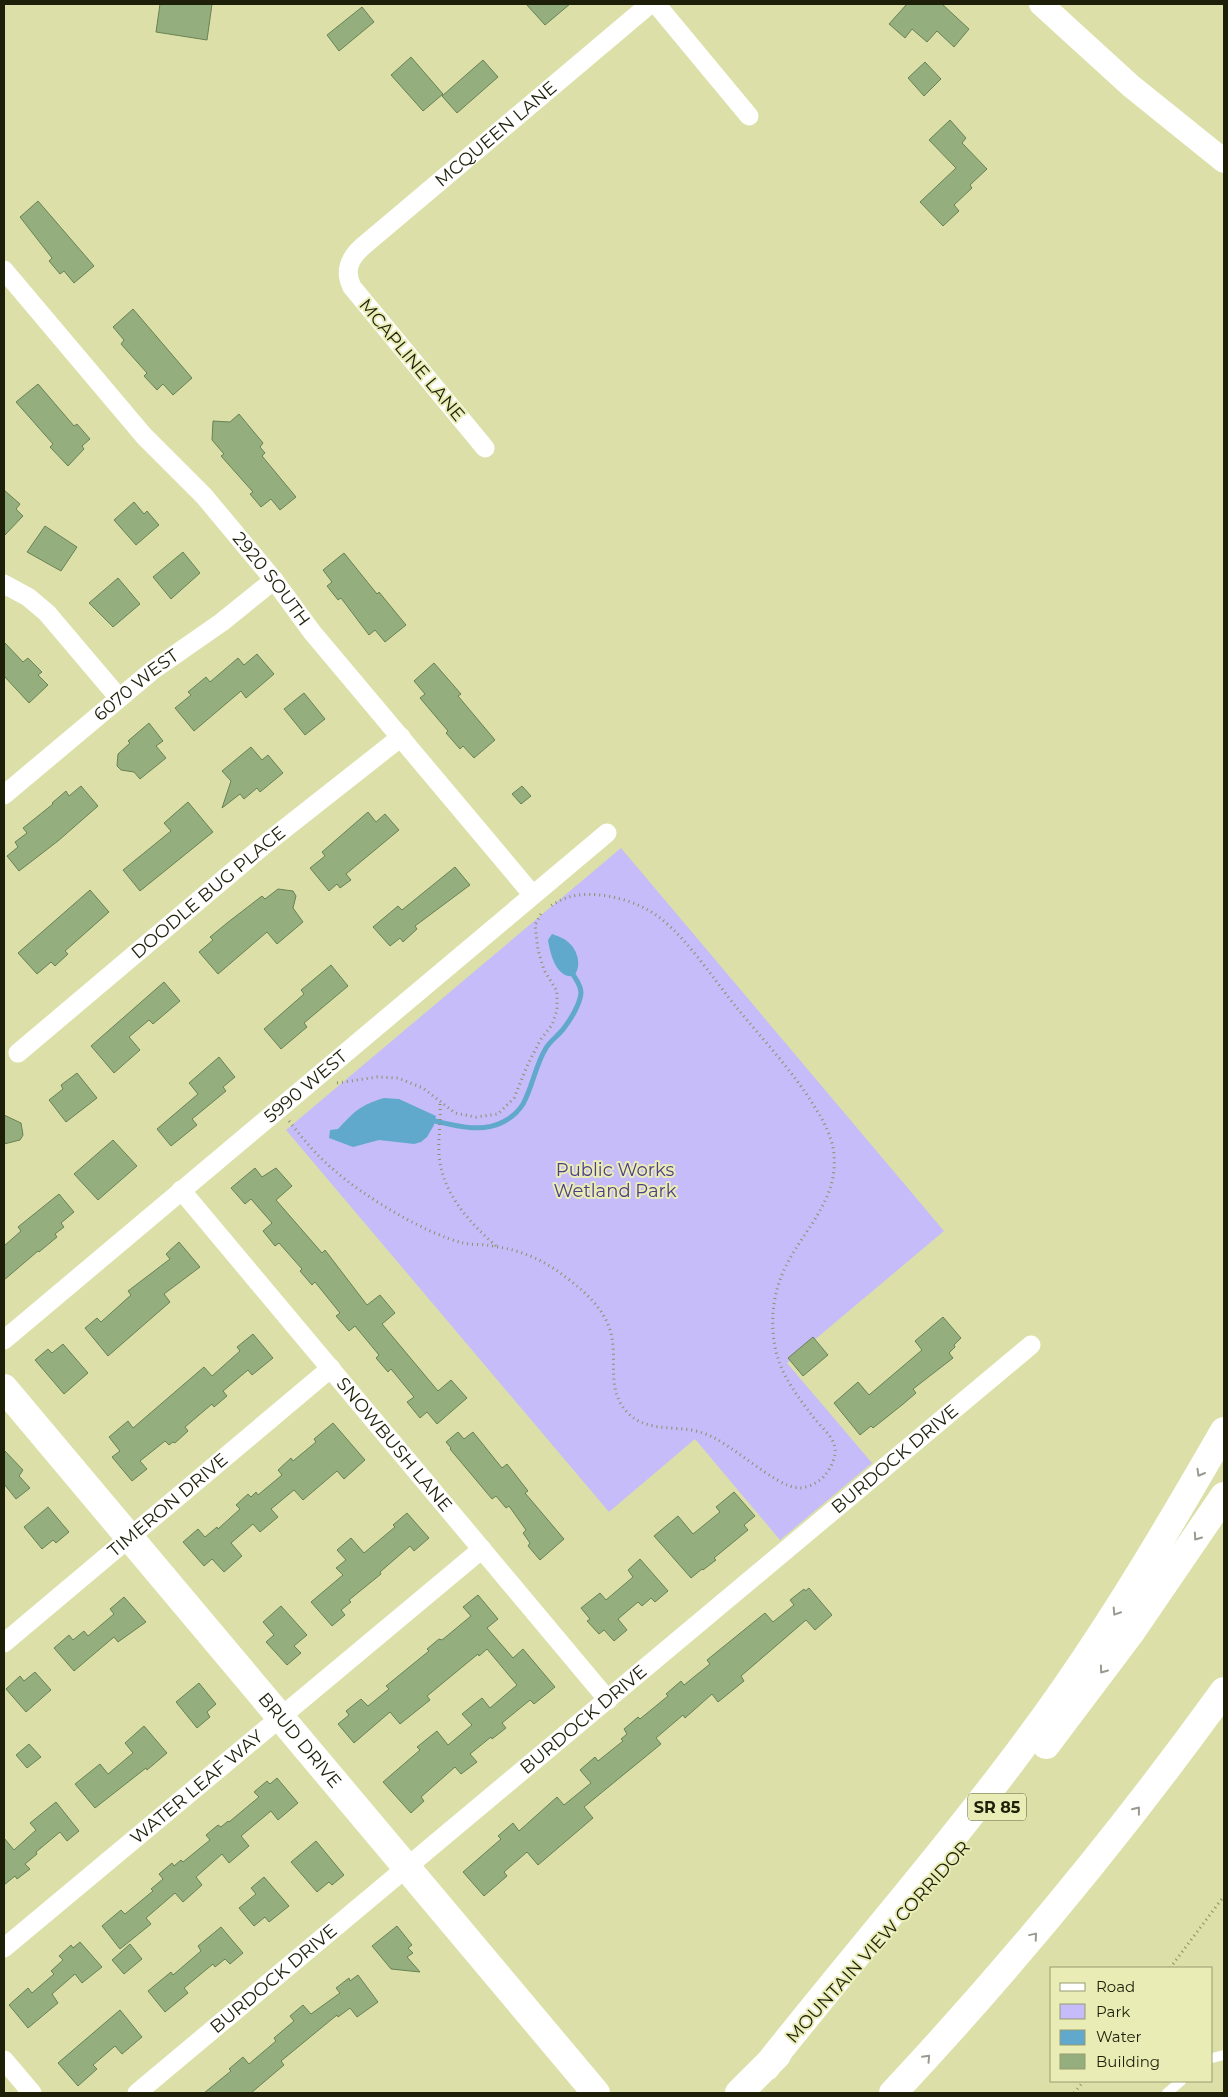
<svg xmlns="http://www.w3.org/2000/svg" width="1228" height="2097" viewBox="0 0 1228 2097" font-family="Montserrat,sans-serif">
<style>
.green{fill:#c5bcf9}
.water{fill:#61a9cc}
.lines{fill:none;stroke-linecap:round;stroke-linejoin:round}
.stream{stroke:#61a9cc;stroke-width:5}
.building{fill:#94ae7e;stroke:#698254}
.path{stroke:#8d9066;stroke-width:3;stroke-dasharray:1 4;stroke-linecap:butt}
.service{stroke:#fff;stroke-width:10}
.minor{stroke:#fff;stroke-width:19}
.tertiary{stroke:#fff;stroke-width:24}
.secondary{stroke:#fff;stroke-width:28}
.trunk{stroke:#fff;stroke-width:28}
.oneway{stroke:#9a9a90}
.labels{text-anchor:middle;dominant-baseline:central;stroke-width:4;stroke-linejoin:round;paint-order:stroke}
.shield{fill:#e9edb5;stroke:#5b5d3d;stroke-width:1}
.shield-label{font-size:16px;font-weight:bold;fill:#1e1f09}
.street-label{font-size:18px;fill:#1e1f09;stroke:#e9edb5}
.park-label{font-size:18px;fill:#4f3d88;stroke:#e9edb5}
</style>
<rect width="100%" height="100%" fill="#dce0a8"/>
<path class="green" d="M621,848L944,1231L787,1363L872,1463L780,1540L695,1439L609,1512L286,1130Z"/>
<path class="water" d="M552,934C557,936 564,938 568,942C578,950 582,966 574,976C556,979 550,953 548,940Z
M384,1098L399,1099L436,1116L434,1125L427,1137L421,1142L414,1144L379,1140L353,1147L329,1138L330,1130L338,1129C354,1112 360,1105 384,1098Z"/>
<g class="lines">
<path class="stream" d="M435,1121C457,1126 482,1133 503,1122C511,1118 518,1112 523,1104C533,1086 535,1066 546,1048C551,1040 559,1035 564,1028C571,1019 580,1004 581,993C581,986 577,981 574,976"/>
</g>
<path class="building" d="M160,4H212L207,40L156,32Z
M526,4H570L545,25Z
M907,4H942L969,29L954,47L937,31L927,42L912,29L905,38L889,24Z
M362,7L374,22L339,51L327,35Z
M411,57L443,94L423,111L391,75Z
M483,60L498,77L457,113L442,96Z
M925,62L941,79L924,96L908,78Z
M950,120L966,138L962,143L987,169L970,185L972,188L954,205L959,211L943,226L920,202L956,168L929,140Z
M38,201L94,266L74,283L64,271L60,274L49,261L52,258L20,217Z
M133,309L192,378L173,395L163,384L157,390L144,376L147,373L121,344L124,340L113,327Z
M38,384L74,426L77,424L90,439L82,446L84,449L68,466L50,447L53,444L16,402Z
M239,414L263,443L260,447L265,453L262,456L296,497L280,510L271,499L261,507L250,494L253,492L221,456L224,454L212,440L213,421L230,422Z
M4,490L20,504L16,509L23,516L4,536Z
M134,502L144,514L147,511L159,525L136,545L114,520Z
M45,526L77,547L61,571L27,552Z
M183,552L200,573L171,599L153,577Z
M344,553L377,594L379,592L406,625L385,642L375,630L369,635L341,598L338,600L327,586L332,582L323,570Z
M118,578L140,604L113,627L89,603Z
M4,642L23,662L28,658L42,672L38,675L48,685L29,703L4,676Z
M257,654L274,674L246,698L241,691L194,731L175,708L191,695L188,692L206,677L210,682L238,658L244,665Z
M434,663L461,694L458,696L495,740L474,758L463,746L460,749L446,733L448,731L420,698L425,694L414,681Z
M304,693L325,719L305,735L284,709Z
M149,723L163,741L156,746L166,758L140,779L134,772L121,770L117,766L118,754L130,743L128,741Z
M251,747L262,760L268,755L283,773L260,792L257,788L244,799L240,794L222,808L231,781L222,771Z
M81,786L98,806L58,841L19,871L7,856L18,847L15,842L27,833L23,828L53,804L52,803L66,791L69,796Z
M522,786L531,796L521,804L512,794Z
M188,802L213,832L140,891L123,870L171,831L164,823Z
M368,812L376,822L385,814L399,830L346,874L351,880L340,888L337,884L329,891L310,868L325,856L322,852Z
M455,867L470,885L415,926L417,929L403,942L400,938L390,946L373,927L398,906L402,910Z
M278,889L293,891L296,896L293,908L303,922L277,944L267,932L218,974L199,952L213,940L210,937L227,923L262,896L265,899Z
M90,890L109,912L65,951L68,954L55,966L51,962L37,974L18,953Z
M331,965L348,986L304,1023L307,1027L281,1049L264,1029L304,994L301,990Z
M164,982L180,1001L153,1024L149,1020L129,1037L140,1050L114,1073L91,1046Z
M219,1057L235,1077L223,1087L226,1091L192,1119L197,1125L171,1146L157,1129L198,1094L189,1083Z
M77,1073L97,1098L66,1122L49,1100L63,1089L61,1085Z
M4,1115L21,1123L23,1135L20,1140L4,1144Z
M113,1140L137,1166L98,1200L74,1174Z
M255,1168L262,1177L276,1168L292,1186L276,1200L322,1253L325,1250L367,1305L380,1295L395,1313L382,1324L438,1391L451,1380L467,1398L437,1424L427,1412L420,1418L407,1402L414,1397L391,1369L388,1372L376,1358L379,1355L355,1326L349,1331L336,1316L340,1313L315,1282L312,1285L300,1271L302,1269L279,1243L275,1246L263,1231L272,1223L251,1199L245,1204L231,1188Z
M59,1194L74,1212L61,1223L64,1227L55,1234L57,1237L39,1252L38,1251L4,1280V1246L21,1231L18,1227Z
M179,1242L200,1267L164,1294L170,1302L108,1356L85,1328L97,1318L101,1322L131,1295L128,1291L170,1259L166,1254Z
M943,1317L961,1338L954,1345L955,1347L949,1353L953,1358L913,1389L916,1393L902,1405L873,1428L871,1426L860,1435L834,1403L858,1382L869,1395L922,1350L915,1341Z
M253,1334L273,1358L252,1375L248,1370L223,1391L227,1396L214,1407L212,1404L185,1427L188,1431L175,1443L173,1442L169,1445L165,1441L140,1461L147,1469L132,1481L112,1457L120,1451L109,1437L128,1421L133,1428L204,1367L212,1376L240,1351L237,1347Z
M813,1337L828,1355L803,1376L788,1358Z
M63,1344L88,1373L64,1394L35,1360L48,1349L52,1353Z
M333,1423L365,1460L344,1479L337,1471L303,1500L294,1490L271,1509L278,1517L260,1532L253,1524L231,1543L242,1556L224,1572L212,1559L204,1566L183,1542L198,1529L205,1537L217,1527L218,1529L240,1509L236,1505L248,1494L251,1497L256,1492L258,1495L282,1475L278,1470L291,1458L293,1461L316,1442L314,1439Z
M458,1432L464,1439L473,1432L502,1468L507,1464L528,1491L525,1493L564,1539L540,1560L528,1546L530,1543L523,1533L526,1530L509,1506L506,1508L496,1496L492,1499L450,1449L451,1448L446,1442Z
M4,1450L23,1470L19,1476L30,1488L16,1499L4,1484Z
M734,1492L755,1516L744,1525L748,1530L714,1558L716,1560L703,1570L702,1569L691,1578L654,1536L678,1516L693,1534L720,1512L716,1507Z
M48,1507L69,1532L56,1543L53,1540L42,1549L24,1527Z
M407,1513L429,1538L414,1551L410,1546L380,1572L381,1574L349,1600L351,1602L341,1610L345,1615L332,1626L311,1602L343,1575L336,1568L346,1560L337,1550L351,1538L364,1553L395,1527L393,1525Z
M640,1559L668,1591L655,1602L651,1598L642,1606L638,1602L618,1619L627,1630L614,1641L604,1630L599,1634L587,1621L590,1619L581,1608L600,1593L606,1600L633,1577L628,1570Z
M809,1588L832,1615L815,1630L806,1620L741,1676L744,1681L718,1702L712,1694L685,1718L683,1715L656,1738L661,1744L584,1807L593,1818L538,1865L527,1852L504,1872L507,1876L484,1896L463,1872L501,1839L498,1836L513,1823L519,1831L557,1797L564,1805L591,1783L580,1770L595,1757L598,1761L623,1741L621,1739L627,1734L624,1729L638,1717L640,1719L668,1696L666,1694L681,1681L684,1685L710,1664L707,1660L765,1613L773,1622L794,1605L790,1600L804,1589L805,1591Z
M478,1595L498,1619L487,1628L513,1658L523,1649L555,1687L534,1704L530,1700L502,1723L506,1728L492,1739L491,1737L470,1754L477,1762L461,1774L455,1767L421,1797L424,1801L411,1813L383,1782L420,1750L417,1747L437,1731L448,1745L472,1725L462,1714L482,1698L490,1708L517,1685L487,1649L479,1656L478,1654L427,1696L430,1700L400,1724L390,1712L354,1743L338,1724L349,1715L346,1711L361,1699L368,1706L389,1689L386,1686L429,1651L427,1649L439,1639L442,1640L471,1616L463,1607Z
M124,1597L146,1622L118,1642L114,1637L74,1671L54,1648L69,1635L73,1640L84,1631L88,1636L114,1614L110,1609Z
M281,1606L307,1635L294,1646L301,1653L287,1665L266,1642L274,1635L263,1622Z
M35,1672L51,1690L26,1712L6,1689L20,1676L24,1681Z
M199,1683L216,1704L207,1712L210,1717L197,1728L176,1702Z
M144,1726L167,1753L147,1770L146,1768L95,1808L75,1784L100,1764L108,1774L133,1753L125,1743Z
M29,1744L41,1757L27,1768L16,1755Z
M277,1778L298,1803L278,1820L271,1811L241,1836L249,1846L229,1863L222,1854L196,1877L202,1885L183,1902L175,1893L146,1918L151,1924L120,1949L102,1926L121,1910L125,1914L153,1891L151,1889L163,1879L159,1874L172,1863L174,1866L181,1860L183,1862L210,1840L206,1835L218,1825L221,1827L228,1821L229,1822L259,1797L254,1792L267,1781L270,1784Z
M56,1802L79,1831L67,1841L60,1832L36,1852L37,1854L25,1864L30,1869L17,1879L15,1876L4,1885V1838L14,1850L36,1830L30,1823Z
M316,1841L344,1875L332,1885L329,1882L317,1892L291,1862Z
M264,1877L289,1906L269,1922L265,1917L254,1926L239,1908L256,1894L251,1888Z
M397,1926L412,1945L408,1948L413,1953L407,1957L420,1972L391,1969L372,1946Z
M221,1927L243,1953L230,1964L225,1959L215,1967L213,1964L184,1988L188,1993L165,2012L148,1991L171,1972L173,1975L201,1951L198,1946Z
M80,1942L102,1967L82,1983L75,1974L52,1994L58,2003L28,2028L9,2005L28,1988L32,1993L54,1974L51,1971L63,1960L59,1956L71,1945L73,1948Z
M130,1944L142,1959L124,1974L112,1960Z
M358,1975L378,2002L357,2017L350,2008L338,2017L337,2015L281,2061L284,2065L251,2093H204L231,2071L229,2069L243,2057L249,2064L276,2041L274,2038L294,2021L290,2016L303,2005L311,2014L340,1993L336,1988L349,1978L350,1981Z
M120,2010L142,2037L122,2054L115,2046L93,2065L97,2069L78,2086L58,2063Z"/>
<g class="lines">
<path class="path" d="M337,1083L377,1077L398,1078L423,1088L455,1113L476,1117L498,1114L514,1098L528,1064L541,1039L552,1025L557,1010V991L544,970L538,950L535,925L542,912
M440,1104C441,1121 438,1138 439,1155C442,1193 469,1222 496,1246
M289,1121C303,1139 317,1156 334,1170C363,1196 426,1234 463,1243C472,1245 483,1244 492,1246C523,1250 548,1262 572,1282C587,1294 602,1308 609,1327C620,1356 604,1387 627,1412C647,1434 678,1424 703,1433C731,1442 775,1487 799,1488C808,1488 820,1482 825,1475C831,1468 836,1457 835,1448C833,1436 821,1427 814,1418C798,1397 780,1374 775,1347C770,1320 773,1293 785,1268C803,1230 838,1201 834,1155C833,1140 826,1126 819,1114C797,1076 765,1042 737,1008C714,980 679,926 648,910C627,898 593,890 569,897C562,899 555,903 549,907
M1170,1968L1224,1896
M1074,2093L1084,2081"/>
<path class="service" d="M1212,2058L1224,2055
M1167,2093L1181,2081"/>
<g class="minor">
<path d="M656,4L749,116"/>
<path id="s1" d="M4,270L144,436L204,496L274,580L312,632L532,894"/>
<path id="s2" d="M485,448L352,287C344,271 349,259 362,247L650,4"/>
<path d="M4,584L28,597L47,613L119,698"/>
<path id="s3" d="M4,795L153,670L222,622L274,580"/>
<path id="s4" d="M18,1053L269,841L401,737"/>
<path id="s5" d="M181,1190L608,1700"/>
<path id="s6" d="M4,1340L607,833"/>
<path id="s7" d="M4,1643L331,1368"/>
<path id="s8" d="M4,1948L482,1549"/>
<path d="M4,2060L32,2093"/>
<path id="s9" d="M137,2093L1031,1345"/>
</g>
<path class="tertiary" d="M1041,4L1131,86L1224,161"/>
<path class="secondary" id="s10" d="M4,1388L596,2093"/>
<path class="trunk" d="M1046,1745L1131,1632L1224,1496
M766,2067C852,1958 944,1853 1027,1741C1101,1642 1163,1537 1224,1431
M739,2093L777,2055
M893,2093C1012,1966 1122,1832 1224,1691"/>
</g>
<defs><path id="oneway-chevron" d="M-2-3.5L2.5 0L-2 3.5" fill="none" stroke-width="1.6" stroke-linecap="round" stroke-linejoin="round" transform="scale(1.25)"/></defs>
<g class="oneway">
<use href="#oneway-chevron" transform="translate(1200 1473) rotate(120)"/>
<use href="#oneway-chevron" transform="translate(1197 1537) rotate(125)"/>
<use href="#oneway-chevron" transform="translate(1116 1612) rotate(123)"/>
<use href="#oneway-chevron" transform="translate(1103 1670) rotate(126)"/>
<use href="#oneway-chevron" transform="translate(1137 1810) rotate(-52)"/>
<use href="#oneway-chevron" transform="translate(1034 1936) rotate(-50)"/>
<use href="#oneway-chevron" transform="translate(927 2058) rotate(-47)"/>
</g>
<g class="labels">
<rect class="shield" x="968" y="1793.5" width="58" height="27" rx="4"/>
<g class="shield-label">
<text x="997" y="1807">SR 85</text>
</g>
<g class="street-label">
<text stroke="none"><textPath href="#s2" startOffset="429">MCQUEEN LANE</textPath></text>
<text transform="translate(412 360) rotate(50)">MCAPLINE LANE</text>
<text stroke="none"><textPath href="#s1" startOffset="409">2920 SOUTH</textPath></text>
<text stroke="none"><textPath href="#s3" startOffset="172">6070 WEST</textPath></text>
<text stroke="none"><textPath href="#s4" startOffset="249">DOODLE BUG PLACE</textPath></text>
<text stroke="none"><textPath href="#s6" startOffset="394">5990 WEST</textPath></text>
<text stroke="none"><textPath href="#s5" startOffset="332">SNOWBUSH LANE</textPath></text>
<text stroke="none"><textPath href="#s9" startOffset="988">BURDOCK DRIVE</textPath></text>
<text stroke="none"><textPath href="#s7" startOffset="214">TIMERON DRIVE</textPath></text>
<text stroke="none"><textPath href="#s9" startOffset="582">BURDOCK DRIVE</textPath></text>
<text stroke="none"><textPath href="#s10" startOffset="460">BRUD DRIVE</textPath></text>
<text stroke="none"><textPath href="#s8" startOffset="251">WATER LEAF WAY</textPath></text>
<text transform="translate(878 1942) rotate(-48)">MOUNTAIN VIEW CORRIDOR</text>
<text stroke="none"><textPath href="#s9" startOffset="178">BURDOCK DRIVE</textPath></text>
</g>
<g class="park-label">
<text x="615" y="1170">Public Works<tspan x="615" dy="21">Wetland Park</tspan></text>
</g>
</g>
<rect width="1228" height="2097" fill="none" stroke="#1e1f09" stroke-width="10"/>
<rect x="1050" y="1967" width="162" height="115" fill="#e9edb5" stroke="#989b70"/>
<rect x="1060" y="1983" width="25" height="8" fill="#ffffff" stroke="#989b70"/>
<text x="1096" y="1992" font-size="15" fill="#1e1f09">Road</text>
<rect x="1060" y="2004" width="25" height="15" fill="#c5bcf9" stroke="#989b70"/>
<text x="1096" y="2017" font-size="15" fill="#1e1f09">Park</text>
<rect x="1060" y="2030" width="25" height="15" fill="#61a9cc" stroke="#989b70"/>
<text x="1096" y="2042" font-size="15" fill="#1e1f09">Water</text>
<rect x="1060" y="2054" width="25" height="15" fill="#94ae7e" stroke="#989b70"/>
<text x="1096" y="2067" font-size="15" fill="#1e1f09">Building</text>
</svg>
